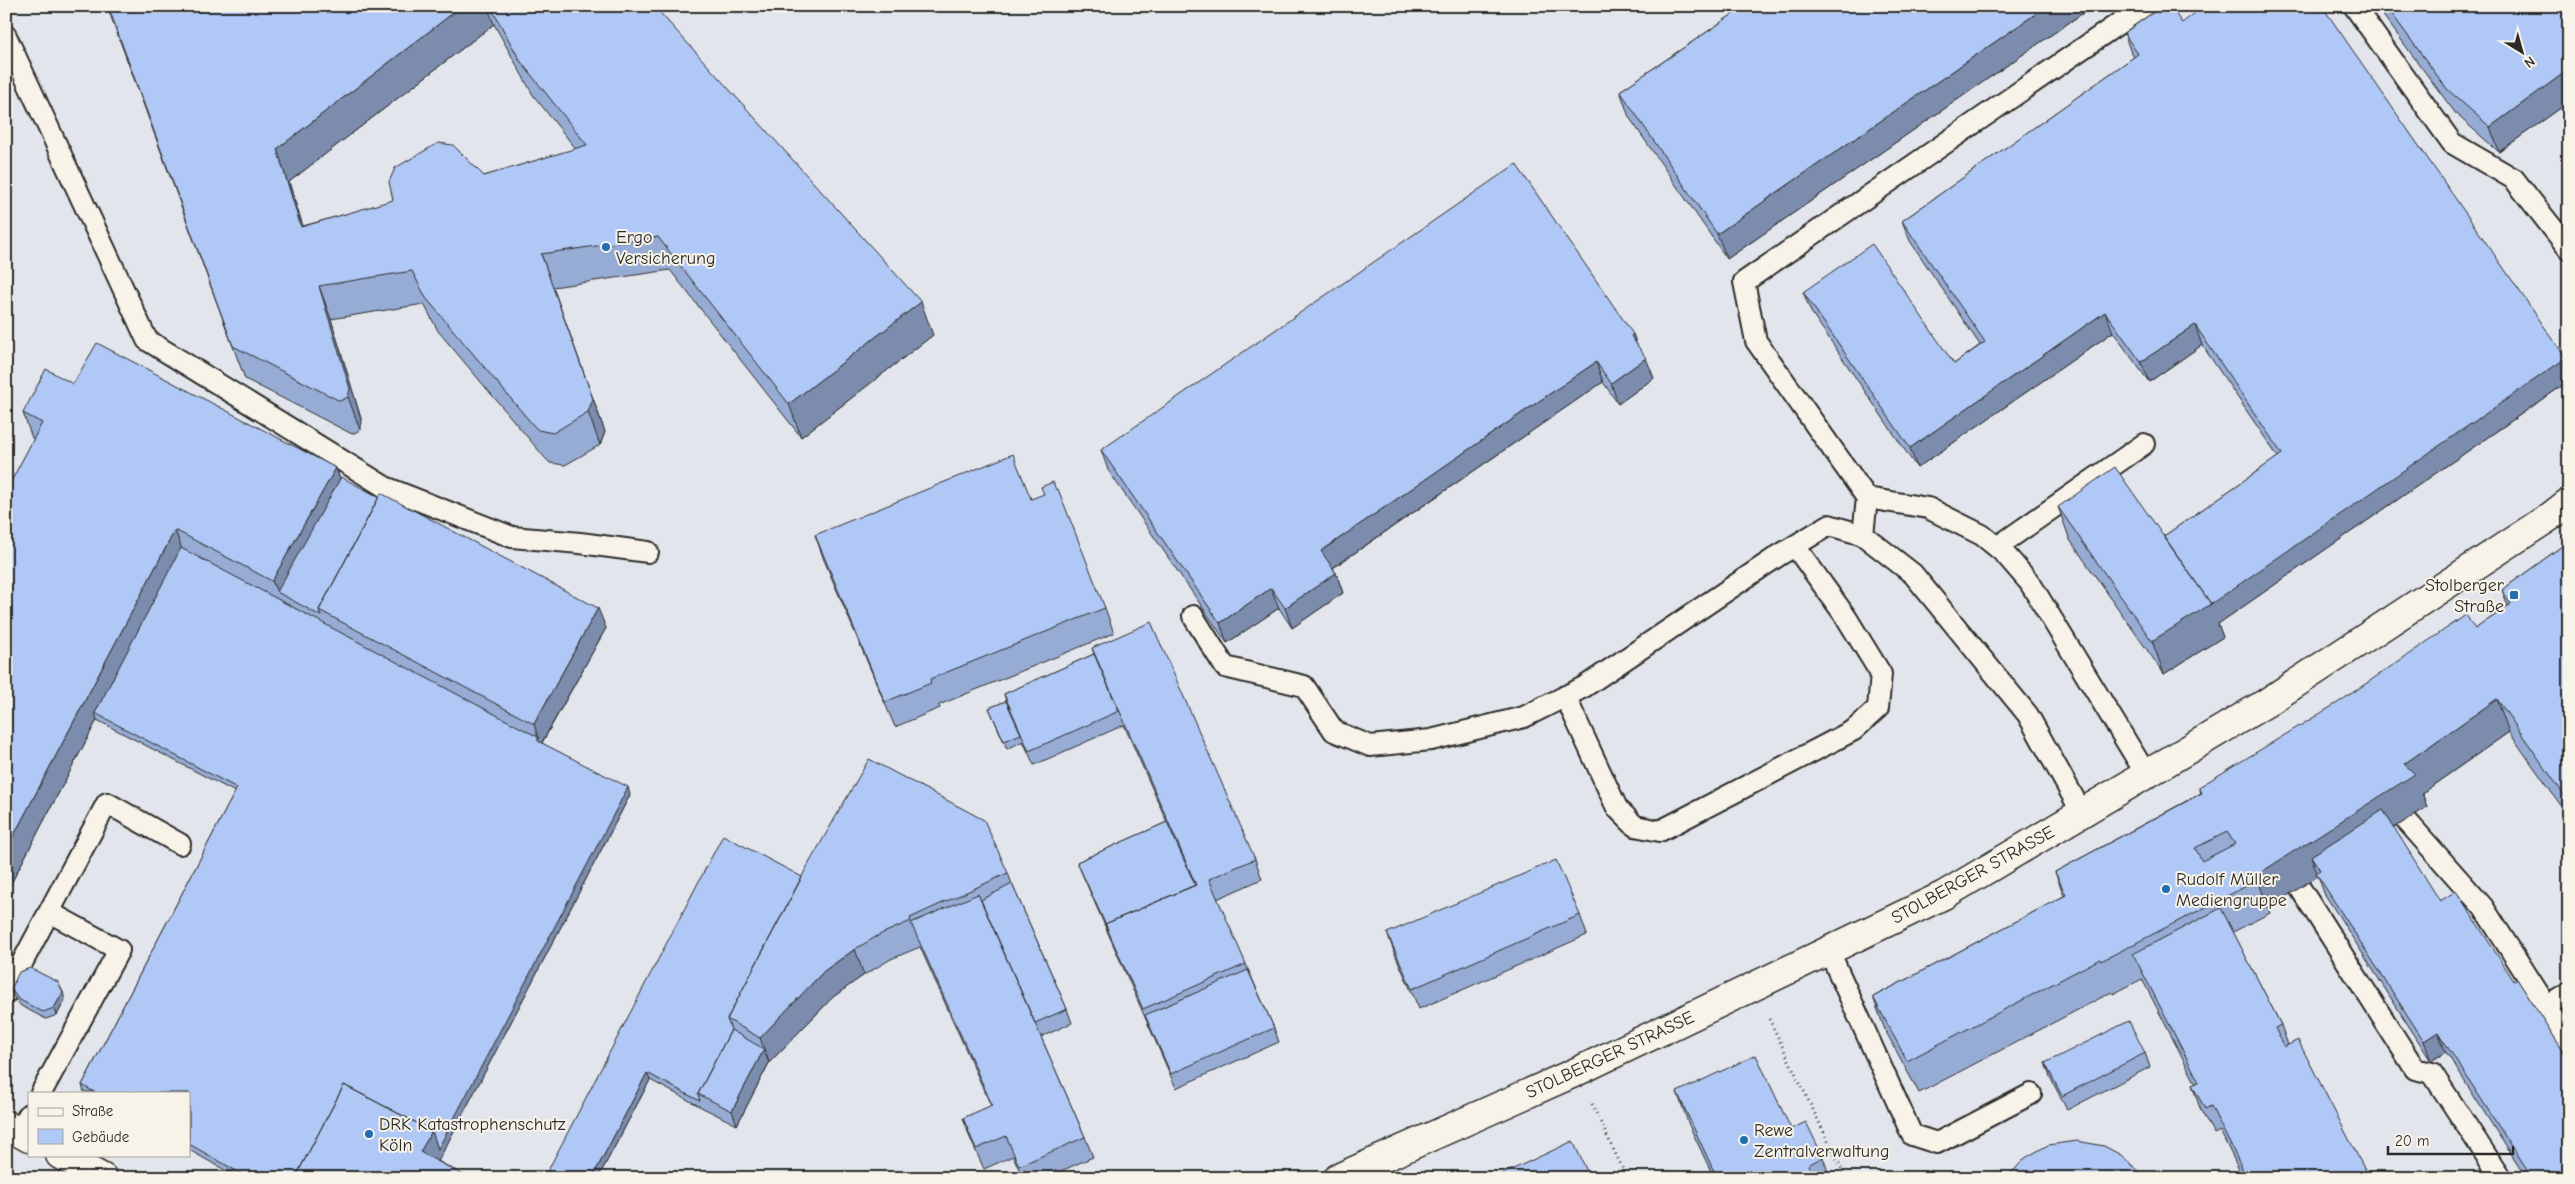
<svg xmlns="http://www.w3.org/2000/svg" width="2575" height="1184" viewBox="0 0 2575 1184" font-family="'Comic Neue',sans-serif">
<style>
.built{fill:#e2e6ec;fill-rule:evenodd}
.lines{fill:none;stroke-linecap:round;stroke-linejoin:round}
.lane-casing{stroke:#2b2b2b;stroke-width:24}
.secondary-casing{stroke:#2b2b2b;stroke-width:31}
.path{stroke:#2b2b2b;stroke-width:3;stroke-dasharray:1 4;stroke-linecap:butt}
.lane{stroke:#f7f3e8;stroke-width:20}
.secondary{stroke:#f7f3e8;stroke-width:28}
.wall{fill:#97acd4;stroke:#2b2b2b;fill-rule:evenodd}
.shaded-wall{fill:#7b8cac;stroke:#2b2b2b}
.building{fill:#b0c8f6;stroke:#2b2b2b;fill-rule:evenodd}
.poi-dot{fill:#1f6fb2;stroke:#f7f3e8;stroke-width:2}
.labels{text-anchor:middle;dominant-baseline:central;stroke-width:4;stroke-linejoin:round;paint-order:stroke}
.poi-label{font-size:18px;fill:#2b2b2b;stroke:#f7f3e8;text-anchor:start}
.street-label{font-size:18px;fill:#2b2b2b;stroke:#f7f3e8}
</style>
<rect width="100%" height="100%" fill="#f7f3e8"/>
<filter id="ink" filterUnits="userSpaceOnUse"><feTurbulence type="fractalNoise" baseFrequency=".02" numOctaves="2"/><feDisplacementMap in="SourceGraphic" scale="10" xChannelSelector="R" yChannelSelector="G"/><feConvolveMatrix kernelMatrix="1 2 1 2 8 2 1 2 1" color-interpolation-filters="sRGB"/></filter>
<g filter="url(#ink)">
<path class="built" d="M6,6H2569V1178H6ZM29,1093H189V1155H29Z"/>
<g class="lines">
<defs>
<path id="lane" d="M2354,6L2452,143L2514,179L2569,249
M6,36L147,340L385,487L512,537L580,543L648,552
M1867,498L1928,508L1982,535L2004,553L2030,583L2146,774
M1863,535L1867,498L1756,341L1744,282L2144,6
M1997,547L2144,444
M1193,616L1225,667L1304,686L1334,731L1370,746L1431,740L1524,717L1584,687L1778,556L1829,525L1863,535L1913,574L2028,715L2082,813
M1565,696L1617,808L1635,826L1660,831L1854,730L1878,708L1881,674L1846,617L1795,546
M2406,820L2483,907L2569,1041
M2300,888L2415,1069L2432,1073L2501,1178
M1829,951L1912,1135L1937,1143L2031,1094
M6,993L107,803L180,844
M2546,1007L2569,993
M41,1093L119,950L49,912
M19,1132L29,1114"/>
<path id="secondary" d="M6,1125L29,1138
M60,1155L103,1178
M1338,1178L1576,1072L1944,895L2266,703L2551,516L2569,502"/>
</defs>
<use href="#lane" class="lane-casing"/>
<use href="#secondary" class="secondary-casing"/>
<path class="path" d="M1769,1019L1846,1178
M1592,1104L1627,1178
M22,1174L29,1178"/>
<use href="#lane" class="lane"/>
<use href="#secondary" class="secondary"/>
</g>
<path class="wall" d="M107,6H654L933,335L801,437L670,270L553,287L605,432L600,445L565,465L550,463L545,458L438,331L424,304L331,319L362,422L360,430L352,434L245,379ZM494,24L533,95L576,149L484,176L303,226L289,182Z
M1745,6H2093L1727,259L1629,117L1620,91Z
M2376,6H2569V102L2499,152L2456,114Z
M2182,23L2569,365V381L2218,624L2223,637L2164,674L2070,540L2058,507L2164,536L2278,457L2202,345L2149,382L2113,332L1917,468L1811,312L1803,292L1954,364L1980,345L1910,241L1902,221L2134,57L2131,53L2124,33Z
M1633,334L1636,344L1654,378L1618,404L1603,382L1333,568L1336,573L1343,593L1292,628L1279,608L1227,643L1108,470L1101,450Z
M73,384L336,468L340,479L606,628L542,743L630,795L438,1161L469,1178H239L189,1150V1093L84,1092L82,1085L235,792L97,720L6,893V491L34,439L32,438L23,413Z
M1031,499L1105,608L1114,633L939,705L940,708L895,727L824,560L815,535Z
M2569,541V817L2509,732L2422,793L2427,807L2394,828L2569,1178H2526L2446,1052L2431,1061L2324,893L2318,876L2268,908L2270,913L2233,932L2281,1025L2288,1045L2369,1178H2243L2220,1131L2214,1134L2201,1111L2192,1085L2196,1084L2142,979L2113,994L2112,992L1919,1093L1885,1030L1873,997L2064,896L2055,872L2201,793L2199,787L2475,629L2508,606L2502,590Z
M1092,648L1255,859L1262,879L1217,899L1274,1028L1279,1042L1176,1088L1083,876L1077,862L1167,822L1124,725L1034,765L1023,741L1007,749L989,708L1006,701L1004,694L1094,654Z
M1008,873L1012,884L1067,1009L1072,1023L1041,1037L1085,1137L1093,1157L1045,1178H1023L1013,1156L984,1169L970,1138L963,1118L991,1106L920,947L891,959L864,975L833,997L769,1063L737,1125L703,1108L650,1080L598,1178H544L802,877Z
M1580,915L1587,935L1419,1009L1395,954L1387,933Z
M11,989L65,1000L57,1015L46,1019L21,1006L13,996Z
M2145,1053L2150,1067L2067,1110L2050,1077L2045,1063Z
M1677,1092L1791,1129L1823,1157L1830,1178H1714L1689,1125Z"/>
<path class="shaded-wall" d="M462,6H487L494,24L289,182L313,260L301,227L277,149Z
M2047,6H2093L1727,259L1717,234Z
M2564,73L2569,88V102L2499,152L2490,127Z
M541,254L605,432L600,445L588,412Z
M319,286L331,319L362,422L360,430L348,397Z
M921,302L933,335L801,437L789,404Z
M2105,312L2113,332L1917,468L1910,448Z
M2195,325L2202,345L2149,382L2141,362Z
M1633,334L1640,354L1631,336Z
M1646,358L1654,378L1618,404L1611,383Z
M2566,358L2569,365V381L2218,624L2223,637L2164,674L2152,641Z
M1596,362L1603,382L1328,571L1321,551Z
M336,468L345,493L277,592L272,581Z
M175,530L184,555L95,713L97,720L6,893V850Z
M1336,573L1343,593L1292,628L1285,608Z
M1271,588L1279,608L1227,643L1220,623Z
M598,608L606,628L541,744L538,741V737L534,724Z
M2497,699L2509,732L2422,793L2427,807L2322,874L2320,870L2311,856L2318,876L2316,873L2318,876L2268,908L2258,880L2255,876L2404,764Z
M628,787L630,795L430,1177L420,1152Z
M855,949L864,975L833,997L769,1063L760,1038L824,971Z
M63,992L65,1000L57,1015L54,1008Z
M2438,1032L2446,1052L2431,1061L2424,1041Z
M764,1049L769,1063L737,1125L732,1111Z
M647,1073L650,1080L598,1178H592Z"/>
<path class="building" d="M108,6H462L277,149L301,227L393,200L389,182L395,168L438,143L453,145L484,176L587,145L521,62L490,6H654L921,302L789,404L658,237L541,254L593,399L588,412L553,433L538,430L533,425L426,298L412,271L319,286L350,389L348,397L340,401L233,346Z
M1745,6H2047L1717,234L1620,91Z
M2162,6H2170L2182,23L2204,6H2322L2566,358L2208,606L2211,604L2164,536L2282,454L2195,325L2141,362L2105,312L1910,448L1803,292L1872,244L1954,364L1985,342L1902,221L2138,54L2124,33Z
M2386,6H2569V80L2564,73L2490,127L2447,89Z
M1516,164L1633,334L1631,336L1646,358L1611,383L1596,362L1321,551L1336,573L1285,608L1271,588L1220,623L1101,450Z
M97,343L336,468L272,581L175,530L6,850V491L42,423L23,413L46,369L73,384Z
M1013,454L1031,499L1044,494L1041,487L1053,482L1056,490L1058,489L1105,608L930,679L931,683L885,702L815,535Z
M2115,467L2211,604L2152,641L2058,507Z
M341,477L379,497L319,610L321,616L277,592Z
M381,493L598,608L534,724L319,610Z
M2569,541V649L2568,650L2569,652V802L2497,699L2404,764L2415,774L2255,876L2258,880L2101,961L2100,959L1907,1061L1873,997L2066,895L2055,872L2202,793L2199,787L2339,702L2466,615L2475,629L2511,604L2502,590ZM2227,832L2235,844L2202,861L2195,848Z
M181,548L538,737V741L628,787L438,1149L432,1131L344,1085L295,1178H249L189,1144V1093H96L82,1085L237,788L95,713Z
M1151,622L1255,859L1209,879L1246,964L1143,1009L1105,924L1196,885L1092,648Z
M1094,654L1119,711L1029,751L1004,694Z
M1006,701L1021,734L1004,741L989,708Z
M869,759L984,820L1008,873L910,918L911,921L881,934L855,949L824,971L760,1038L727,1019L808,865Z
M2383,810L2440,901L2456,891L2514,981L2517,979L2569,1060V1178H2532L2438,1032L2424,1041L2316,873L2320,870L2311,856Z
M1167,822L1195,885L1105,924L1108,930L1077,862Z
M723,835L802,877L727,1019L731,1030L698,1094L700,1101L647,1073L592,1178H544Z
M1556,860L1580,915L1412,989L1387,933Z
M1012,884L1067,1009L1035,1023L981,900Z
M978,894L1085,1137L1019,1166L1006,1136L976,1149L963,1118L992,1105L911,923Z
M2221,908L2281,1025L2275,1028L2284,1047L2298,1040L2369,1178H2247L2211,1106L2205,1109L2192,1085L2199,1082L2133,954Z
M30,968L58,982L63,992L54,1008L43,1012L18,999L11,989L19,972Z
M1248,970L1274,1028L1171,1074L1145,1015Z
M2129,1021L2145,1053L2062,1096L2045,1063Z
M731,1030L764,1049L732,1111L698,1094Z
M1756,1055L1791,1129L1806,1122L1823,1157L1808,1165L1814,1178H1717L1677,1092Z
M344,1085L432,1131L420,1152L469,1178H295Z
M1573,1141L1590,1178H1494Z
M2077,1141L2104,1146L2121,1155L2141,1173L2143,1178H2007L2025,1158L2048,1145Z"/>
</g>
<g class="poi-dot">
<circle cx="606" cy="247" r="5"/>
<rect x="2509" y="590" width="10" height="10" rx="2.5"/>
<circle cx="2166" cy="889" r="5"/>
<circle cx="369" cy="1134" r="5"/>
<circle cx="1744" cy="1140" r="5"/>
</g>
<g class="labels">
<g class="poi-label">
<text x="616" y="237">Ergo<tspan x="616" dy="21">Versicherung</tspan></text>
<text x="2504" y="585" text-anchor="end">Stolberger<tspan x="2504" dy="21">Straße</tspan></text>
<text x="2176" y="879">Rudolf Müller<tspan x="2176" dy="21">Mediengruppe</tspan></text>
<text x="379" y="1124">DRK Katastrophenschutz<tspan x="379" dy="21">Köln</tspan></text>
<text x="1754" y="1130">Rewe<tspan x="1754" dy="21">Zentralverwaltung</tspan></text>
</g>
<g class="street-label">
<text transform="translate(1973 875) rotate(-29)">STOLBERGER STRASSE</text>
<text transform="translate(1610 1055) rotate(-25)">STOLBERGER STRASSE</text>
</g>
</g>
<rect width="2575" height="1184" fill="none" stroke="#f7f3e8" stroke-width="25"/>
<rect x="12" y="12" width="2550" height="1159" fill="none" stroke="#2b2b2b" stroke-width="2" filter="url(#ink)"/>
<rect x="28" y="1092" width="162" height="65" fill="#f7f3e8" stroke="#a5a39c"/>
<rect x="38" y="1108" width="25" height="8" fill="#f7f3e8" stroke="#a5a39c"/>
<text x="72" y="1116" font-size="15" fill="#2b2b2b">Straße</text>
<rect x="38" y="1129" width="25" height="15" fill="#b0c8f6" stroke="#a5a39c"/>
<text x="72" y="1142" font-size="15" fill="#2b2b2b">Gebäude</text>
<g transform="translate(2522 52) rotate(143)" stroke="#f7f3e8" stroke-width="4" paint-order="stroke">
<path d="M0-4L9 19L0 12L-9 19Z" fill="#2b2b2b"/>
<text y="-8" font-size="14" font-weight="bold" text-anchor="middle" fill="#2b2b2b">N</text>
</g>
<path d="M2388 1146v8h125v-8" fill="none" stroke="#2b2b2b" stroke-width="2.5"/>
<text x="2395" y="1146" font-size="15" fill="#2b2b2b" stroke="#f7f3e8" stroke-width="4" paint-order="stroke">20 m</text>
</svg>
